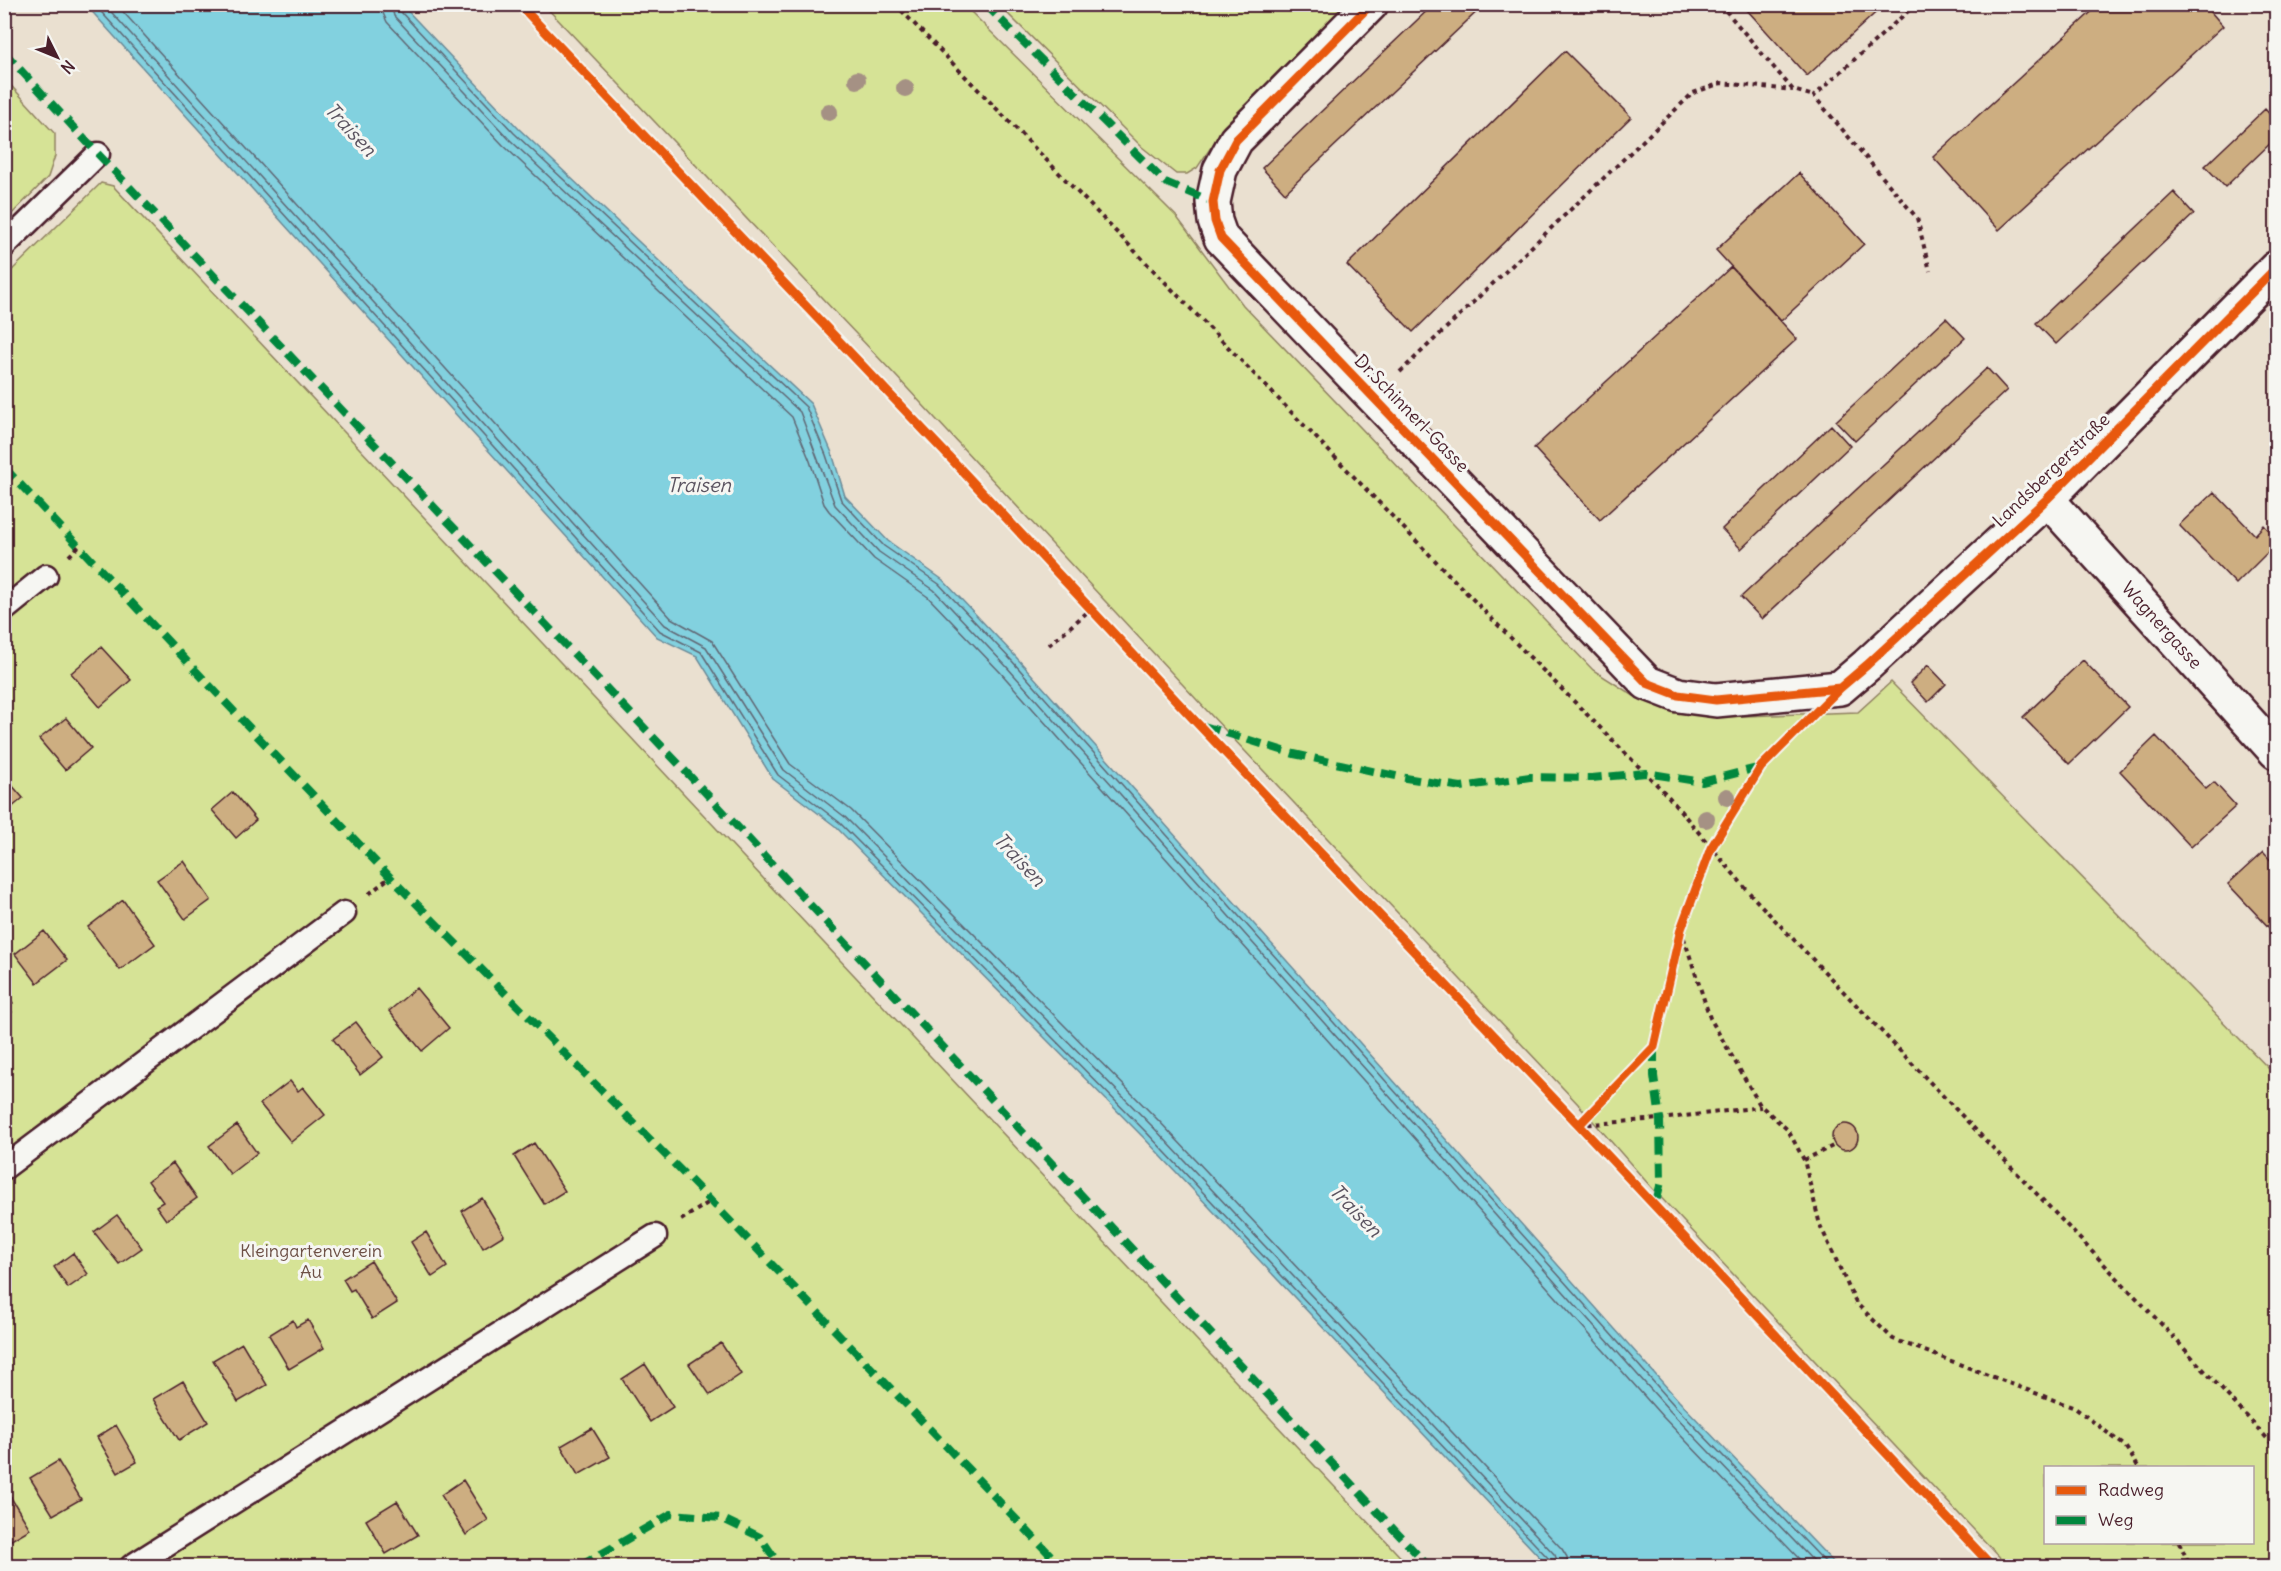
<svg xmlns="http://www.w3.org/2000/svg" width="2281" height="1571" viewBox="0 0 2281 1571" font-family="Delius,sans-serif">
<style>
.green{fill:#d6e396;stroke:#908160;stroke-width:1.5;fill-rule:evenodd}
.water{fill:#82d1df;stroke:#6c8a97;stroke-width:1.5}
.lines{fill:none;stroke-linecap:round;stroke-linejoin:round}
.shore{stroke:#606673;stroke-width:1.5}
.building{fill:#cdae81;stroke:#4a1f2b;stroke-width:1.5}
.service-casing{stroke:#4a1f2b;stroke-width:27}
.minor-casing{stroke:#4a1f2b;stroke-width:38}
.path{stroke:#4a1f2b;stroke-width:4;stroke-dasharray:4.5 4.5;stroke-linecap:butt}
.service{stroke:#f6f6f2;stroke-width:22}
.minor{stroke:#f6f6f2;stroke-width:33}
.quiet{stroke:#00873e;stroke-width:8;stroke-dasharray:15 8;stroke-linecap:butt}
.cycleway-casing{stroke:#f6f6f2;stroke-width:13}
.cycleway{stroke:#e8590c;stroke-width:9}
.tree{fill:#a59184}
.labels{text-anchor:middle;dominant-baseline:central;stroke-width:6;stroke-linejoin:round;paint-order:stroke}
.street-label{font-size:18px;fill:#4a1f2b;stroke:#f6f6f2}
.park-label{font-size:18px;fill:#6d5046;stroke:#f6f6f2}
.water-label{font-size:20px;font-style:italic;fill:#5b5461;stroke:#f6f6f2}
</style>
<rect width="100%" height="100%" fill="#eae0d0"/>
<filter id="ink" filterUnits="userSpaceOnUse"><feTurbulence type="fractalNoise" baseFrequency=".0167" numOctaves="2"/><feDisplacementMap in="SourceGraphic" scale="12" xChannelSelector="R" yChannelSelector="G"/><feConvolveMatrix kernelMatrix="1 2 1 2 8 2 1 2 1" color-interpolation-filters="sRGB"/></filter>
<g filter="url(#ink)">
<path class="green" d="M544,5H964L1176,216L1243,305L1593,670L1634,696L1675,710L1715,717L1858,712L1891,682L2276,1076V1566H2008L1651,1187L1578,1104L1210,714L895,375ZM2046,1468H2252V1542H2046Z
M999,5H1347L1226,125L1197,168L1187,174H1176L1142,147Z
M5,79L55,134V156L48,177L5,221Z
M101,183L113,186L1409,1566H5V277Z"/>
<path class="water" d="M86,5H402L519,129L811,404L832,453L845,496L888,541L943,580L1016,657L1679,1401L1837,1566H1548L1144,1138L835,826L773,779L697,656L657,637Z"/>
<g class="lines">
<path class="shore" d="M94,4L660,631L701,652L778,775L839,822L1148,1134L1550,1560L1552,1566
M104,4L665,625L706,647L784,770L845,817L1154,1128L1555,1555L1559,1566
M116,4L671,618L712,641L790,764L851,810L1160,1122L1562,1549L1567,1557L1568,1566
M381,4L383,13L387,22L503,145L792,417L810,461L824,504L829,511L874,559L928,597L1000,672L1662,1416L1806,1566
M391,4L394,16L509,139L800,412L835,505L879,552L934,590L1006,666L1669,1410L1818,1566
M398,4L400,11L514,133L806,407L826,455L841,500L884,546L939,584L1012,661L1674,1405L1829,1566"/>
</g>
<path class="building" d="M1434,4H1485L1285,193L1262,168Z
M1753,4H1885L1807,76L1747,10Z
M2100,4H2204L2223,26L1999,230L1933,157Z
M1565,51L1631,117L1413,332L1347,265Z
M2265,109L2276,121V138L2225,187L2205,166Z
M1799,173L1864,244L1781,321L1716,250Z
M2174,192L2194,214L2056,344L2036,323Z
M1731,267L1797,339L1600,520L1534,448Z
M1946,318L1965,338L1855,441L1836,421Z
M1987,368L2007,390L1762,619L1741,597Z
M1831,425L1850,446L1741,549L1722,529Z
M2214,492L2255,535L2264,525L2276,538V544L2236,584L2179,525Z
M101,647L131,680L100,707L71,673Z
M2083,660L2128,707L2069,764L2023,717Z
M1928,665L1946,684L1928,702L1910,683Z
M66,718L91,748L65,770L39,739Z
M2156,736L2206,789L2214,782L2236,806L2191,847L2120,771Z
M4,776L23,798L4,814Z
M233,792L256,820L236,838L212,810Z
M2263,852L2276,866V935L2228,884Z
M184,861L211,900L185,919L157,880Z
M123,900L155,944L120,970L88,927Z
M44,931L67,960L37,983L15,954Z
M416,988L449,1028L422,1051L389,1011Z
M4,992L13,1003L8,1006L12,1012L4,1018Z
M356,1022L383,1057L360,1075L333,1039Z
M290,1081L298,1091L303,1087L325,1115L291,1142L260,1104Z
M1832 1137a13 13 0 1 1 26 0a13 13 0 1 1-26 0Z
M237,1125L257,1153L230,1174L209,1146Z
M534,1143L565,1191L544,1204L514,1156Z
M173,1163L197,1198L166,1220L156,1206L163,1202L148,1181Z
M482,1198L504,1235L483,1248L462,1211Z
M117,1215L142,1248L119,1264L94,1232Z
M426,1232L447,1267L432,1277L411,1242Z
M73,1253L88,1274L68,1288L54,1267Z
M371,1261L397,1303L372,1319L354,1289L350,1291L343,1279Z
M293,1320L296,1327L308,1320L324,1348L289,1369L269,1335Z
M242,1343L267,1385L238,1402L213,1360Z
M721,1343L741,1374L710,1395L689,1364Z
M645,1364L673,1407L650,1422L622,1379Z
M183,1381L208,1422L179,1440L153,1399Z
M116,1425L137,1462L118,1473L97,1437Z
M592,1428L610,1457L578,1475L561,1446Z
M58,1461L81,1499L53,1515L30,1478Z
M463,1480L488,1520L466,1535L441,1495Z
M7,1491L30,1529L8,1542L4,1536V1492Z
M397,1501L418,1535L386,1554L366,1520Z"/>
<g class="lines">
<defs>
<path id="service" d="M4,246L98,154
M4,610L46,576
M4,1168L344,913
M132,1566L655,1236"/>
<path id="minor" d="M1371,4L1236,140L1220,170L1213,202L1215,221L1221,238L1647,683L1678,695L1716,700L1840,688L1867,665L2047,499L2276,268
M2047,499L2276,752"/>
</defs>
<use href="#service" class="service-casing"/>
<use href="#minor" class="minor-casing"/>
<path class="path" d="M895,4L1492,619L1668,796L1753,897L2165,1328L2276,1448
M1720,4L1793,90L1814,96
M1916,4L1814,96L1917,218L1930,271
M1400,372L1693,93L1721,83L1793,90
M69,556L79,546
M1049,645L1091,609
M369,894L390,877
M1681,929L1710,1018L1760,1105L1788,1130L1804,1160L1820,1225L1856,1303L1893,1339L2075,1408L2125,1446L2139,1468
M1579,1125L1660,1119L1761,1107
M1804,1160L1835,1145
M681,1220L711,1201
M2179,1542L2190,1566"/>
<use href="#service" class="service"/>
<use href="#minor" class="minor"/>
<path class="quiet" d="M985,4L1165,182L1213,202
M4,52L98,154L674,759L1428,1566
M4,467L390,877L711,1201L1061,1566
M1204,726L1294,754L1400,777L1461,787L1530,777L1592,778L1646,773L1702,782L1761,767
M1654,1047V1076L1660,1119L1661,1182L1655,1206
M580,1566L671,1514L721,1518L760,1537L780,1566"/>
<defs>
<path id="cycleway" d="M519,4L954,462L1198,724L1579,1125L1992,1566
M1371,4L1236,140L1220,170L1213,202L1215,221L1221,238L1647,683L1678,695L1716,700L1840,688
M1579,1125L1654,1047L1681,929L1711,848L1761,767L1840,688L1867,665L2047,499L2276,268"/>
</defs>
<use href="#cycleway" class="cycleway-casing"/>
<use href="#cycleway" class="cycleway"/>
</g>
<g class="tree">
<circle cx="857" cy="80" r="9"/>
<circle cx="905" cy="88" r="9"/>
<circle cx="829" cy="112" r="9"/>
<circle cx="1727" cy="797" r="9"/>
<circle cx="1706" cy="819" r="9"/>
</g>
</g>
<g class="labels">
<g class="street-label">
<text transform="translate(1412 413) rotate(46)">Dr.Schinnerl-Gasse</text>
<text transform="translate(2051 470) rotate(-44)">Landsbergerstraße</text>
<text transform="translate(2162 625) rotate(48)">Wagnergasse</text>
</g>
<g class="park-label">
<text x="311" y="1250">Kleingartenverein<tspan x="311" dy="21">Au</tspan></text>
</g>
<g class="water-label">
<text transform="translate(351 129) rotate(47)">Traisen</text>
<text x="699" y="484">Traisen</text>
<text transform="translate(1020 859) rotate(47)">Traisen</text>
<text transform="translate(1356 1210) rotate(46)">Traisen</text>
</g>
</g>
<rect width="2281" height="1571" fill="none" stroke="#f6f6f2" stroke-width="24"/>
<rect x="12" y="12" width="2257" height="1547" fill="none" stroke="#4a1f2b" stroke-width="2" filter="url(#ink)"/>
<rect x="2044" y="1466" width="210" height="78" fill="#f6f6f2" stroke="#b1a0a2" stroke-width="1.5"/>
<rect x="2056" y="1486" width="30" height="9" fill="#e8590c" stroke="#b1a0a2" stroke-width="1.5"/>
<text x="2098" y="1496" font-size="18" fill="#4a1f2b">Radweg</text>
<rect x="2056" y="1516" width="30" height="9" fill="#00873e" stroke="#b1a0a2" stroke-width="1.5"/>
<text x="2098" y="1526" font-size="18" fill="#4a1f2b">Weg</text>
<g transform="translate(57 57) rotate(133)" stroke="#f6f6f2" stroke-width="4.5" paint-order="stroke">
<path d="M0-4.5L10 22L0 15L-10 22Z" fill="#4a1f2b"/>
<text y="-9" font-size="16" font-weight="bold" text-anchor="middle" fill="#4a1f2b">N</text>
</g>
</svg>
